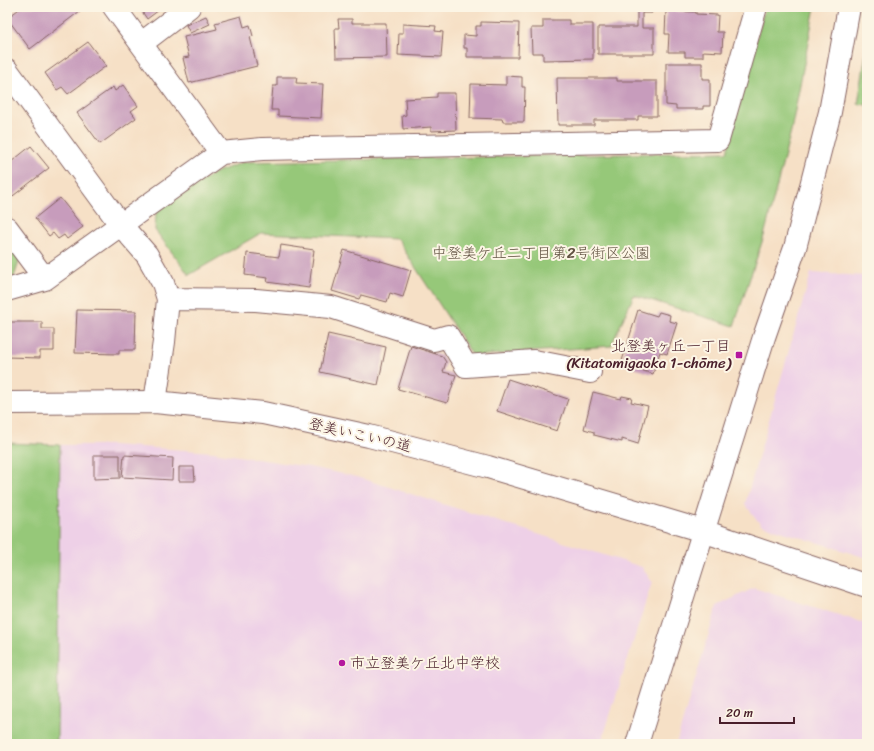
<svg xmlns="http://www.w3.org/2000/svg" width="874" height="751" viewBox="0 0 874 751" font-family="Sriracha,'Klee One',sans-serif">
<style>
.built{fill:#eed0e7}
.green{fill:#96c879;stroke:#707452}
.building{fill:#c79cbc}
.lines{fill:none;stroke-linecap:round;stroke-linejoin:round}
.minor-casing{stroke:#866361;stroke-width:24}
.tertiary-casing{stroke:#866361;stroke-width:24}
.minor{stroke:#fff;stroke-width:22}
.tertiary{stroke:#fff;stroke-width:22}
.poi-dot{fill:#b5179e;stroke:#fcf5e5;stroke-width:1.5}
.labels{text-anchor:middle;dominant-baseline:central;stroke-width:4;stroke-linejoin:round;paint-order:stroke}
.park-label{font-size:15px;fill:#615242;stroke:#fcf5e5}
.poi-label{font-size:15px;fill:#4a1f2b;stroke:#fcf5e5;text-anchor:end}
.street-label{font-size:15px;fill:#4a1f2b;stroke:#fcf5e5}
</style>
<rect width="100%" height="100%" fill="#fcf5e5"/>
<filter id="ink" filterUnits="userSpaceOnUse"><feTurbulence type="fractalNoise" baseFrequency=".025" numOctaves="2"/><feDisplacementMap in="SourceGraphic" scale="8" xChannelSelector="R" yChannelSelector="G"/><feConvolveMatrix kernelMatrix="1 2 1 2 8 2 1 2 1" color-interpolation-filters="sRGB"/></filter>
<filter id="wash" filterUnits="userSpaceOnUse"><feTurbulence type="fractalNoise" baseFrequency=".012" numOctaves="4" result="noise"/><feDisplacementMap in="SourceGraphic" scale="16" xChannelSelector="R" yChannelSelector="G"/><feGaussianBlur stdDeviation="0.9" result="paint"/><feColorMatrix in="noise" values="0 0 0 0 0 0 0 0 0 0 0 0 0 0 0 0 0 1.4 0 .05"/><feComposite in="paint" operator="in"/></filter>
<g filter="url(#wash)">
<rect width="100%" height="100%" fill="#f6e0c6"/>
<path class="built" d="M811,273L867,276V558L761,525L745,504Z
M60,445H111L213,452L309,467L357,477L642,567L652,582L601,744H57Z
M754,588L867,624V744H676L717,606Z"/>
<path class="green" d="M765,7H815L791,131L764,236L734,326L634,295L611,346L473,356L397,239L261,233L189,275L155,230L156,212L214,173L244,162L727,152Z
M867,46V105L858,104Z
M7,242L20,259L14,277L7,278Z
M7,443L60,445L57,744H7Z"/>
<g id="blocks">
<path class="building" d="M22,7H76L80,11L30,49L7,18Z
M139,7H163L147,19Z
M637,7H652V13H642V28H654V54H598V27H637Z
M666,11L696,12V14L718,15L717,32H723L722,52L703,51V57H685V52H668L669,34H665Z
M206,16L210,24L190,33L186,25Z
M241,16L244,27L250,25L253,36L250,37L257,66L189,83L183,58L189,57L184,37L217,29L215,23Z
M338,19H352V23H386L387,57L336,58L335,28H339Z
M543,20H569V24H593V59L543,60V53H532L531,28H543Z
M481,22L519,23L518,57H467V48H464V35L476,36V26H481Z
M403,24L436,26L435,31L443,32L441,57L398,55L399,33H403Z
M88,42L106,66L68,94L62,87L57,90L45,73Z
M666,63H702V79H710V106H703V109H676V106L666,105Z
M506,76L522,77V87H525L524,122H503L502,119L470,118L471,84L506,85Z
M277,77H297L296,83L323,84L321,118L278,116V110H271L273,86H277Z
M557,78H617V81H657V116H638V120H594V125H558Z
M123,85L138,106L131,111L136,118L100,144L77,113L113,87L115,91Z
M437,93H455L456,130L431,131V127L403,129L402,116L406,115L405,99L437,97Z
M31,146L49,168L9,199L7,196V157L11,162Z
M60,198L83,227L67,239L64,235L58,239L53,233L49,236L35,218Z
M866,214H867V256H864Z
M281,245L314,250L309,288L267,282L268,278L245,275L247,253L279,257Z
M344,250L411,270L403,297L390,293L387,302L361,295L359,299L332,291Z
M77,310L136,311L135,350H119V354L75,353Z
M638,310L657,316L659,312L670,315L669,321L677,323L667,354L660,352L653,374L621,364Z
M7,322H42V329H54V351H40V358L7,357Z
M328,334L386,347L378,385L320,372Z
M411,346L442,356L446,362L443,372L456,375L447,403L398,389Z
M508,379L568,399L557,431L497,411Z
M593,392L621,399L622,396L632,398L631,402L648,406L638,444L622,439V442L594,435V432L584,429Z
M94,455H120V478L94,479Z
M124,455L173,458L172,480L122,477Z
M179,467H194L195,481H179Z"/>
</g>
</g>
<g filter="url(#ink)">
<use href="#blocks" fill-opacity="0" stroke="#866361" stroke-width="1"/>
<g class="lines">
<defs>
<path id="minor" d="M114,7L221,153
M142,43L189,7
M7,70L120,224L147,255L163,283L168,299L164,342L155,402
M7,228L45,279
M7,290L45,279L221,153L262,149L718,140L756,7
M168,299L256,300L331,307L434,340L448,336L466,366L534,361L590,372"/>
<path id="tertiary" d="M7,403L155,402L263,413L369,436L488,467L703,531L867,586
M637,744L764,337L795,248L830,112L849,7"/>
</defs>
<use href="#minor" class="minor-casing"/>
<use href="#tertiary" class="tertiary-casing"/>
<use href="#minor" class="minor"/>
<use href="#tertiary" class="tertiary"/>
</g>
</g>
<g class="poi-dot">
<rect x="735" y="351" width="8" height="8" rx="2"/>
<circle cx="342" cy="663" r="4"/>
</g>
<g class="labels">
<g class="park-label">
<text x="541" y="253">中登美ケ丘二丁目第2号街区公園</text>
</g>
<g class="poi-label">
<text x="731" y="346">北登美ヶ丘一丁目<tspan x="731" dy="17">(Kitatomigaoka 1-chōme)</tspan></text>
<text x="350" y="663" text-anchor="start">市立登美ケ丘北中学校</text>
</g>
<g class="street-label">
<text transform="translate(360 435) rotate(13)">登美いこいの道</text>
</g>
</g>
<rect width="874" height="751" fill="none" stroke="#fcf5e5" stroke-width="24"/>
<path d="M720 717v6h74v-6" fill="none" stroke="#4a1f2b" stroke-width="2"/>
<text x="726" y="717" font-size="12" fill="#4a1f2b" stroke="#fcf5e5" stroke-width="3" paint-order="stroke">20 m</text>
</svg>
